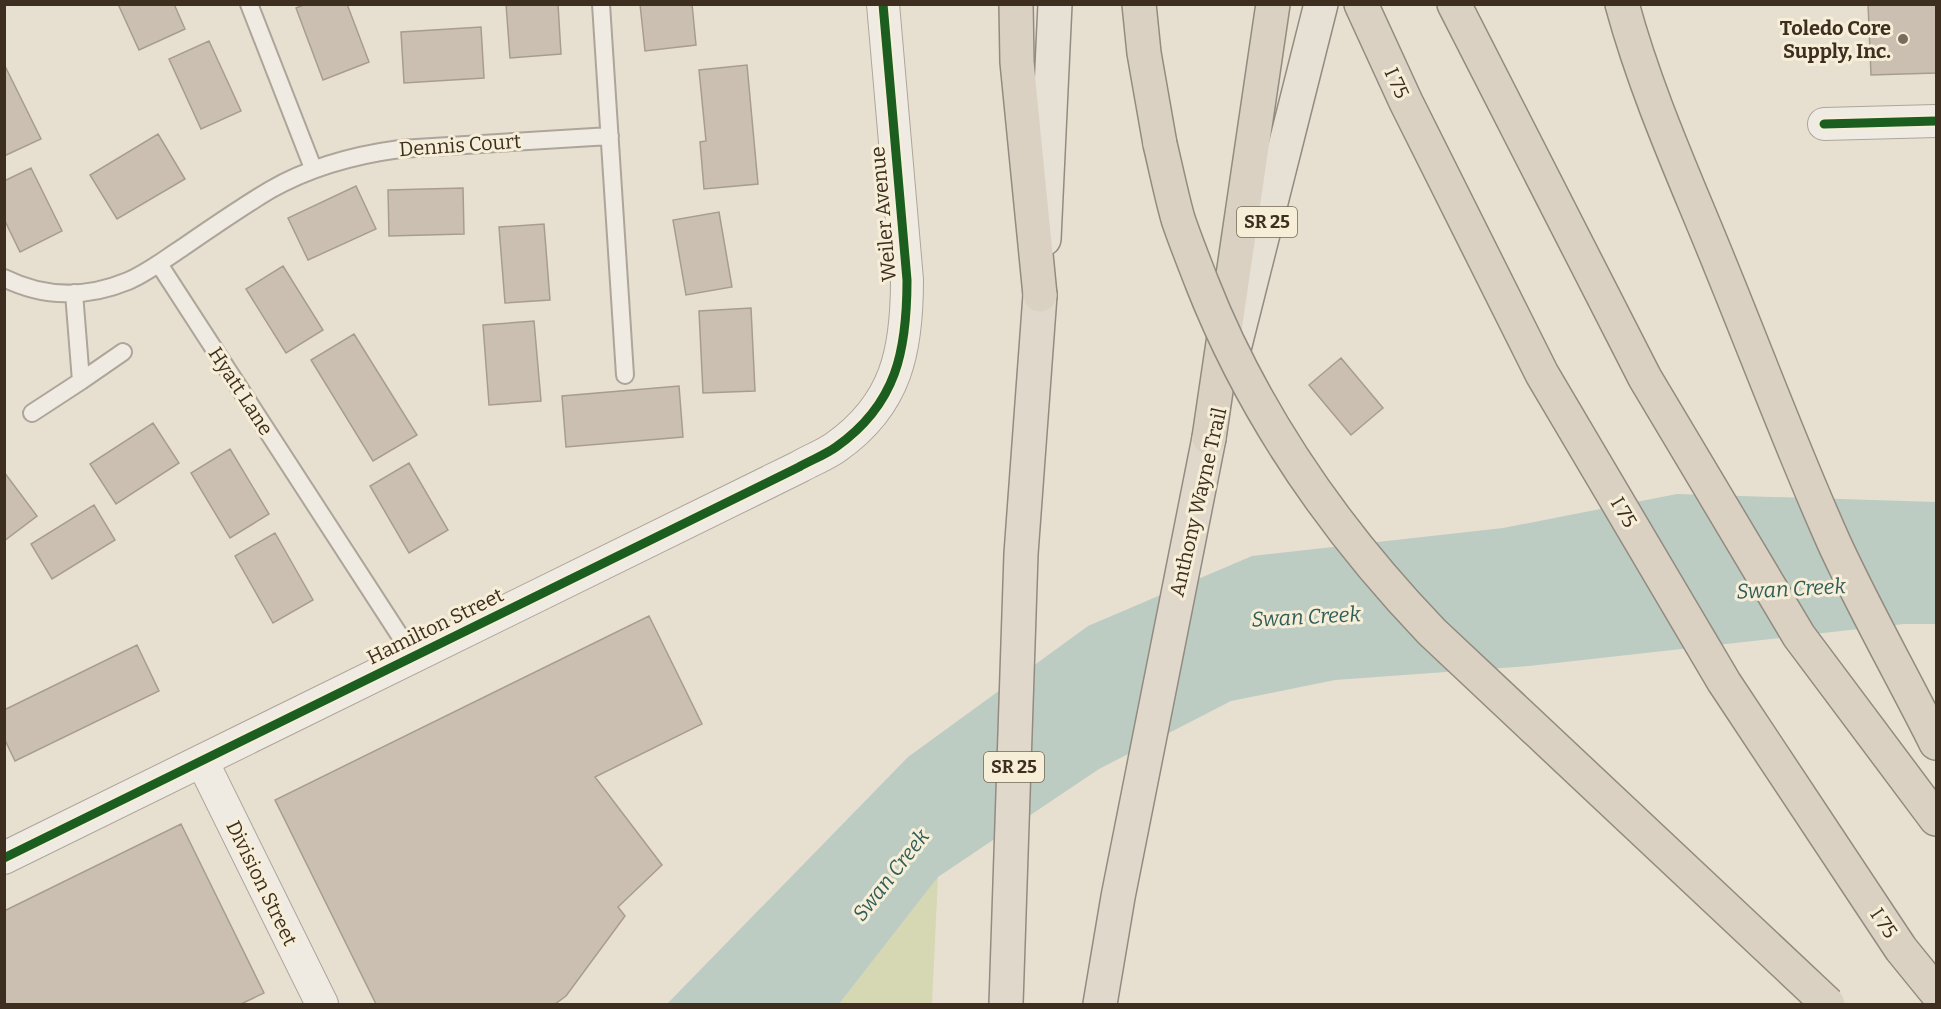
<svg xmlns="http://www.w3.org/2000/svg" width="1941" height="1009" viewBox="0 0 1941 1009" font-family="Bitter,serif">
<style>
.green{fill:#d6d7b3}
.water{fill:#bcccc2}
.building{fill:#cbbfb2;stroke:#a89c90;stroke-width:1.5}
.lines{fill:none;stroke-linecap:round;stroke-linejoin:round}
.service-casing{stroke:#ada599;stroke-width:20}
.minor-casing{stroke:#ada599;stroke-width:34}
.primary-casing{stroke:#928b80;stroke-width:36}
.trunk-casing{stroke:#928b80;stroke-width:36}
.motorway-casing{stroke:#928b80;stroke-width:36}
.service{stroke:#efebe3;stroke-width:16}
.minor{stroke:#efebe3;stroke-width:32}
.primary{stroke:#e6e1d4;stroke-width:33}
.trunk{stroke:#e0d9cb;stroke-width:33}
.motorway{stroke:#dad1c2;stroke-width:33}
.motorway-bridge-casing{stroke:#928b80;stroke-width:36;stroke-linecap:butt}
.motorway-bridge{stroke:#dad1c2;stroke-width:33}
.cycleway-casing{stroke:#f7eed8;stroke-width:13}
.cycleway{stroke:#1b5e20;stroke-width:9}
.poi-dot{fill:#786c5e;stroke:#f7eed8;stroke-width:2}
.labels{text-anchor:middle;dominant-baseline:central;stroke-width:6;stroke-linejoin:round;paint-order:stroke}
.shield{fill:#f7eed8;stroke:#756857;stroke-width:1.5}
.shield-label{font-size:18px;font-weight:bold;fill:#3d2e20}
.poi-label{font-size:20px;font-weight:bold;fill:#3d2e20;stroke:#f7eed8;text-anchor:end}
.street-label{font-size:20px;fill:#3d2e20;stroke:#f7eed8}
.water-label{font-size:21px;font-style:italic;fill:#2f5d5a;stroke:#f7eed8}
</style>
<rect width="100%" height="100%" fill="#e7e0d1"/>
<path class="green" d="M938,877L932,1004H839Z"/>
<path class="water" d="M1677,494L1936,502V624H1904L1529,666L1335,680L1231,701L1099,769L938,877L839,1004H667L908,757L1088,626L1252,556L1503,528Z"/>
<path class="building" d="M118,4H174L185,29L139,50Z
M306,4H347L369,62L323,80L296,8Z
M506,4H558L561,54L510,58Z
M640,4H692L696,45L645,51Z
M1868,4H1936V73L1871,75Z
M481,27L484,78L404,83L401,32Z
M209,41L241,111L201,129L169,59Z
M4,64L41,139L4,156Z
M747,65L758,184L704,189L700,142L706,141L699,70Z
M158,134L185,179L117,219L90,175Z
M31,168L62,231L20,252L4,219V181Z
M356,186L376,229L308,260L288,218Z
M463,188L464,234L389,236L388,190Z
M719,212L732,287L686,295L673,220Z
M544,224L550,300L505,303L499,227Z
M283,266L323,330L286,353L246,289Z
M751,308L755,391L703,393L699,311Z
M534,321L541,401L489,405L483,325Z
M354,334L417,435L373,461L311,360Z
M1341,358L1383,408L1351,435L1309,385Z
M679,386L683,437L566,447L562,396Z
M153,423L179,463L116,504L90,464Z
M230,449L269,514L230,538L191,473Z
M409,463L448,530L409,553L370,486Z
M4,472L37,516L4,541Z
M94,505L115,540L52,579L31,544Z
M275,533L313,600L273,623L235,556Z
M649,616L702,724L595,777L662,865L618,907L625,916L566,996L555,1004H376L275,800Z
M137,645L159,691L15,761L4,738V710Z
M181,824L264,993L241,1004H4V911Z"/>
<g class="lines">
<defs>
<path id="service" d="M249,4L313,168
M601,4L625,375
M159,264L413,656
M4,278C44,298 87,298 128,281C147,273 165,259 182,248C211,228 240,208 270,190C310,167 355,155 400,149L610,136
M74,293L81,381L123,352
M32,413L81,381"/>
<path id="minor" d="M1824,124L1936,121
M202,761L322,1004
M4,858L799,467C811,460 825,455 836,447C897,404 907,350 907,280L883,4"/>
<path id="primary" d="M1044,239L1055,4
M1234,349L1321,4"/>
<path id="trunk" d="M1006,1004L1021,554L1040,295
M1100,1004L1118,897L1209,438"/>
<path id="motorway" d="M1016,4L1017,62L1040,295
M1139,4L1144,53L1160,144
M1361,4L1406,102L1542,374L1724,682L1901,949L1936,992
M1454,4L1645,378L1799,636L1936,819
M1622,4C1647,96 1686,180 1721,267C1759,360 1794,454 1835,545C1866,612 1903,677 1936,743
M1209,438L1273,4"/>
</defs>
<use href="#service" class="service-casing"/>
<use href="#minor" class="minor-casing"/>
<use href="#primary" class="primary-casing"/>
<use href="#trunk" class="trunk-casing"/>
<use href="#motorway" class="motorway-casing"/>
<use href="#service" class="service"/>
<use href="#minor" class="minor"/>
<use href="#primary" class="primary"/>
<use href="#trunk" class="trunk"/>
<use href="#motorway" class="motorway"/>
<defs>
<path id="motorway-bridge" d="M1160,144C1166,169 1171,194 1178,219C1185,240 1194,262 1202,283C1254,415 1334,530 1432,632L1828,1004"/>
</defs>
<use href="#motorway-bridge" class="motorway-bridge-casing"/>
<use href="#motorway-bridge" class="motorway-bridge"/>
<defs>
<path id="cycleway" d="M1824,124L1936,121
M4,858L799,467C811,460 825,455 836,447C897,404 907,350 907,280L883,4"/>
</defs>
<use href="#cycleway" class="cycleway-casing"/>
<use href="#cycleway" class="cycleway"/>
</g>
<circle class="poi-dot" cx="1903" cy="39" r="6"/>
<g class="labels">
<g class="shield">
<rect x="1237" y="207" width="60" height="30" rx="4.5"/>
<rect x="984" y="752" width="60" height="30" rx="4.5"/>
</g>
<g class="shield-label">
<text x="1267" y="222">SR 25</text>
<text x="1014" y="767">SR 25</text>
</g>
<g class="poi-label">
<text x="1891" y="28">Toledo Core<tspan x="1891" dy="23">Supply, Inc.</tspan></text>
</g>
<g class="street-label">
<text transform="translate(1397 83) rotate(65)">I 75</text>
<text transform="translate(460 145) rotate(-4)">Dennis Court</text>
<text transform="translate(883 214) rotate(-95)">Weiler Avenue</text>
<text transform="translate(241 391) rotate(57)">Hyatt Lane</text>
<text transform="translate(1198 502) rotate(-77)">Anthony Wayne Trail</text>
<text transform="translate(1624 512) rotate(59)">I 75</text>
<text transform="translate(435 626) rotate(-26)">Hamilton Street</text>
<text transform="translate(262 883) rotate(64)">Division Street</text>
<text transform="translate(1884 923) rotate(56)">I 75</text>
</g>
<g class="water-label">
<text transform="translate(1791 589) rotate(-3)">Swan Creek</text>
<text transform="translate(1306 617) rotate(-3)">Swan Creek</text>
<text transform="translate(891 875) rotate(-52)">Swan Creek</text>
</g>
</g>
<rect width="1941" height="1009" fill="none" stroke="#3d2e20" stroke-width="12"/>
</svg>
